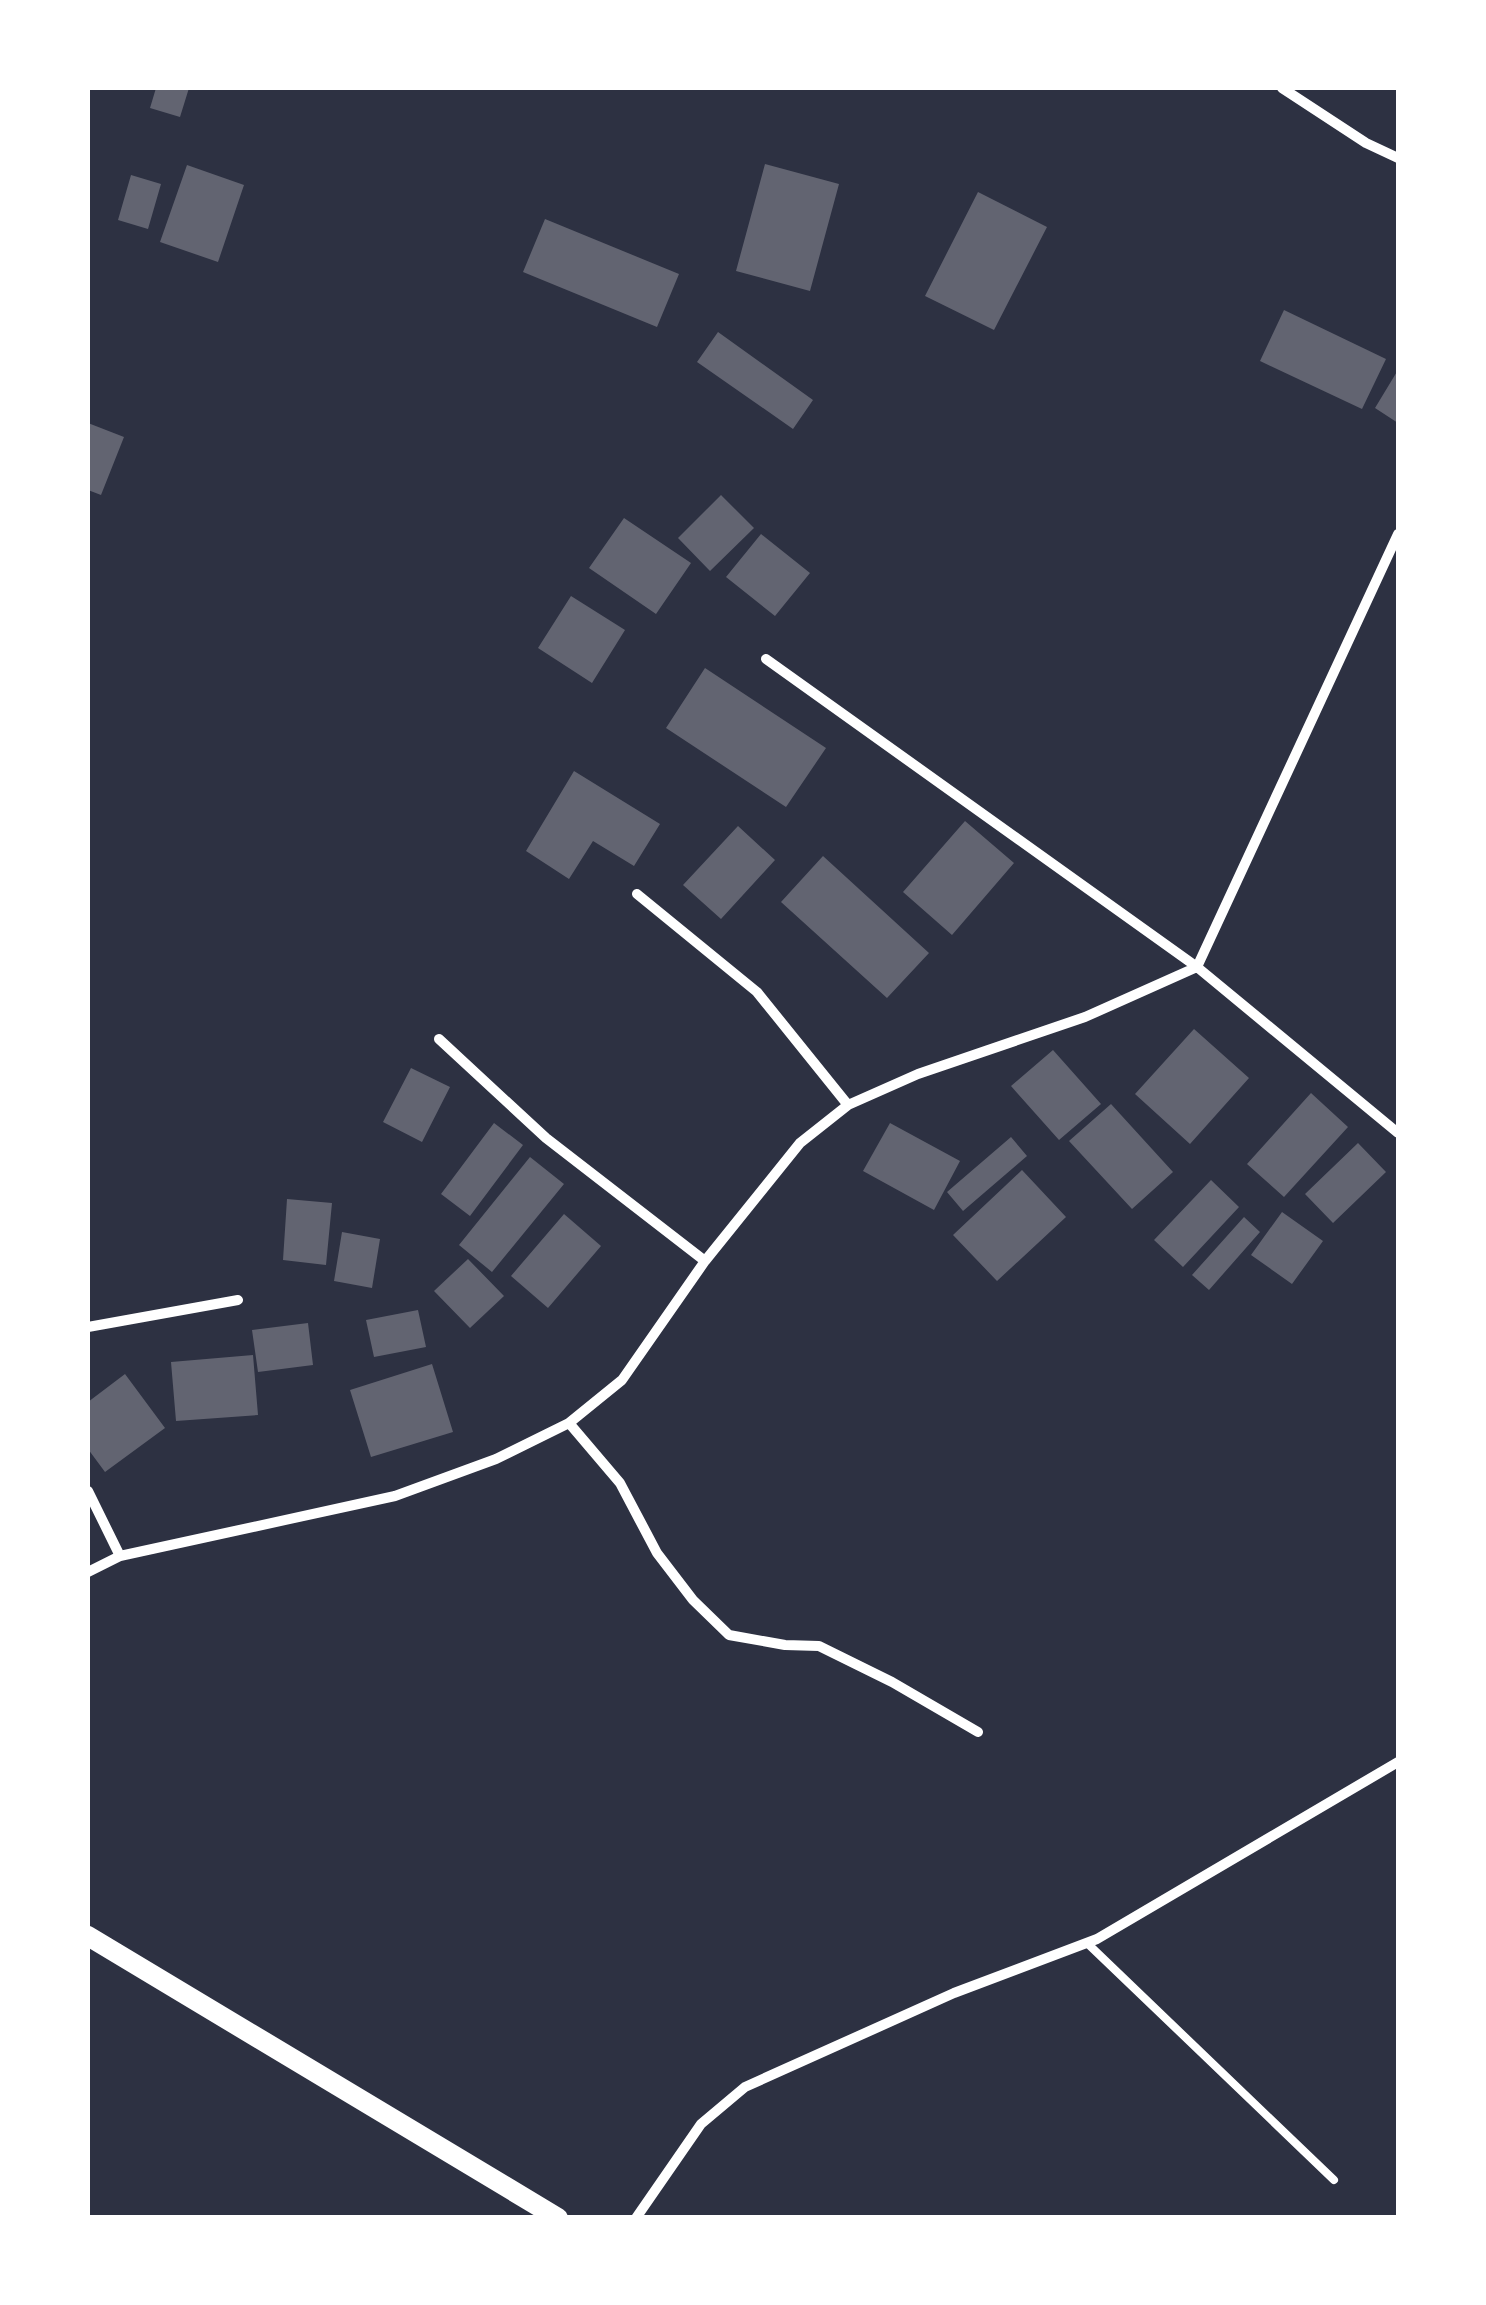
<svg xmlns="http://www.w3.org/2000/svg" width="1486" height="2305" viewBox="0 0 1486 2305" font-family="'Work Sans',sans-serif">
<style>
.building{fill:#626471}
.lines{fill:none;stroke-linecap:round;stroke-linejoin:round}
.service{stroke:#fff;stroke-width:8}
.minor{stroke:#fff;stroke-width:10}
.secondary{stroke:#fff;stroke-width:20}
</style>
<rect width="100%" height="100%" fill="#2d3142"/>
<path class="building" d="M156,88H189L180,117L150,108Z
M765,164L839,184L810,291L736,271Z
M187,165L244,185L218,262L160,242Z
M131,175L161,184L148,229L118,220Z
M978,192L1047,227L994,330L925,296Z
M545,219L679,274L657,327L523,272Z
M1284,310L1386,359L1362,409L1260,361Z
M718,332L813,400L793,429L697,362Z
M1398,370V423L1375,408Z
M88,423L124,437L101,495L88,490Z
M721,495L754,528L710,571L678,538Z
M624,518L691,563L656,614L589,568Z
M761,534L810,573L775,616L726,577Z
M571,596L625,630L592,683L538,648Z
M705,668L826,748L786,807L666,728Z
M574,771L660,824L634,866L593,841L569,879L526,851Z
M965,821L1014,863L952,935L903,892Z
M738,826L775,860L721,919L683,885Z
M823,856L929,953L887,998L781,902Z
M1194,1029L1249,1078L1190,1144L1135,1094Z
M1053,1050L1101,1104L1059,1140L1011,1086Z
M411,1068L450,1087L422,1142L383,1122Z
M1311,1093L1348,1127L1284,1197L1247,1164Z
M1111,1104L1173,1172L1132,1209L1069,1141Z
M494,1123L523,1145L470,1216L441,1194Z
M890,1123L960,1161L934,1210L863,1171Z
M1011,1137L1027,1156L963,1211L947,1192Z
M1358,1143L1386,1172L1333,1223L1305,1194Z
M530,1157L564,1184L492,1272L459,1245Z
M1022,1170L1066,1217L997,1281L953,1235Z
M1211,1180L1239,1207L1183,1267L1154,1240Z
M287,1199L332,1203L326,1265L283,1260Z
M1282,1212L1323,1241L1292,1284L1251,1255Z
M564,1214L601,1246L548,1308L511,1276Z
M1244,1217L1260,1232L1209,1290L1192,1275Z
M342,1232L380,1239L372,1288L334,1281Z
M468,1259L504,1296L470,1328L434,1291Z
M418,1310L426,1347L374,1357L366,1320Z
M308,1323L313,1365L258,1372L252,1330Z
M253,1355L258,1415L176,1421L171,1362Z
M432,1364L453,1432L371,1457L350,1390Z
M125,1374L165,1428L105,1472L88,1449V1402Z"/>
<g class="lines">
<path class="service" d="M1087,1943L1334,2180"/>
<path class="minor" d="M1282,88L1366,143L1398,158
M766,659L1197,967L1398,1133
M637,894L757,992L848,1105
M439,1039L546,1138L705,1261
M88,1327L238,1300
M569,1423L620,1483L657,1553L693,1600L729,1635L785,1645L819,1646L892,1682L978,1732
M88,1491L120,1556
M88,1572L120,1556L395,1496L496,1459L569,1423L622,1380L705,1261L800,1143L848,1105L918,1074L1085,1017L1197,967L1398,534
M636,2218L701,2124L745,2087L954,1993L1097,1939L1398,1762"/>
<path class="secondary" d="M88,1936L558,2218"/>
</g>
<rect width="1486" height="2305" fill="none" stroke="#ffffff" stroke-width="180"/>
</svg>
